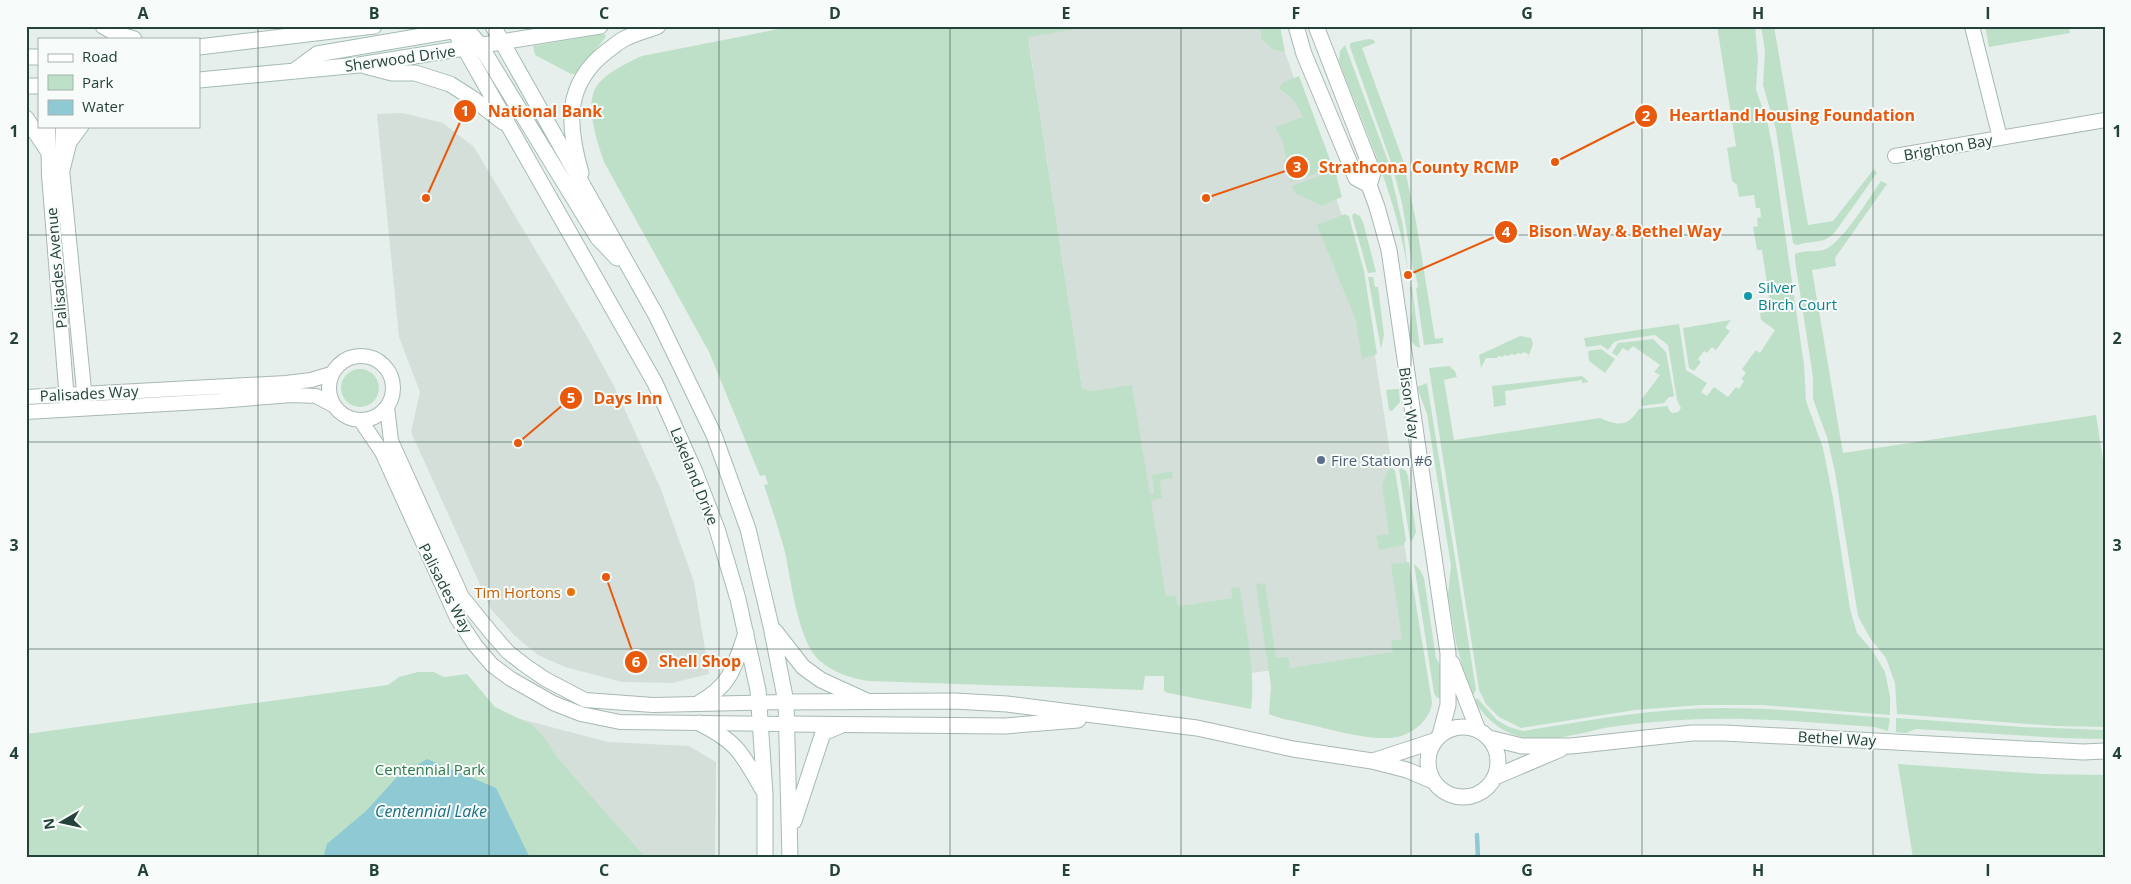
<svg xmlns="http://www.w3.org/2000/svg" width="2131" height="884" viewBox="0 0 2131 884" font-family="'Open Sans',sans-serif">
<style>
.built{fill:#d4dfda}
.green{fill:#bfe0c8}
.water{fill:#8ec9d4}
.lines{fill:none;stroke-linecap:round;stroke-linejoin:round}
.stream{stroke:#8ec9d4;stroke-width:4.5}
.minor-casing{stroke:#a8b8b2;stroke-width:16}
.tertiary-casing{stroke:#a8b8b2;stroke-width:17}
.secondary-casing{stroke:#a4bbb3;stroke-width:17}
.minor{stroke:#fff;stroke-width:14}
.tertiary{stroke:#fff;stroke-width:15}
.secondary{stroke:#fff;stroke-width:15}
.grid{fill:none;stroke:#24423a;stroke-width:1;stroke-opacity:0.55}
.culture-dot{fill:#0f9aa8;stroke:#f7fbf9;stroke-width:2}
.service-dot{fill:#5c6f8a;stroke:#f7fbf9;stroke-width:2}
.food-dot{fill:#e8710a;stroke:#f7fbf9;stroke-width:2}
.labels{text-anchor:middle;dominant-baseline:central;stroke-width:4;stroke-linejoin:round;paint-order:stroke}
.street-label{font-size:15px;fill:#24423a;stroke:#f7fbf9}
.culture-label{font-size:15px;fill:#0d838f;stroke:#f7fbf9;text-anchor:start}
.service-label{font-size:15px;fill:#4e5e75;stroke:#f7fbf9;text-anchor:start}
.food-label{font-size:15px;fill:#c56008;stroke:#f7fbf9;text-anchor:end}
.park-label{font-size:15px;fill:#2d7a4b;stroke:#f7fbf9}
.water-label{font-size:16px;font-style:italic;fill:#1c6f80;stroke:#f7fbf9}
.leader{fill:none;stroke:#e8590c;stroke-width:2}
.callout-dot{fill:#e8590c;stroke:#f7fbf9;stroke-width:2}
.mark-label{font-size:15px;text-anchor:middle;font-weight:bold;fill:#fff}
.callout-label{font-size:16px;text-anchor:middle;font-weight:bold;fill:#e8590c;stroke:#f7fbf9;stroke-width:4;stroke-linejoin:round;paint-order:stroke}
.neatline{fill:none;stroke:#24423a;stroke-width:2}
.grid-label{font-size:16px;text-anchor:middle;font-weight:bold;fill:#24423a}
</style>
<rect width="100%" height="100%" fill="#e6efeb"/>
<path class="built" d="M1097,26H1255L1261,31V39L1273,50L1285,52L1362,273L1421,651L1251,673L1240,587L1233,598L1178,606L1176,595L1166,596L1132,386L1093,391L1082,388L1028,36Z
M403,113L443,123L474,147L585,333L614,386L660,487L694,582L709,674L672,683L622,682L565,667L538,655L515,636L491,609L411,432L420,392L399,337L377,114Z
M501,714L608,742L689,746L716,762L715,858H626Z"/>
<path class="green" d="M794,26H1097L1028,37L1082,388L1093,391L1132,385L1150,494L1154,493L1152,475L1172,471L1173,478L1160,480L1162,498L1151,500L1166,596L1176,595L1178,606L1232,598L1231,588L1240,587C1245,627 1256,669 1251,709L1168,693L1164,691V676H1145L1143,690L869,681C852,679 833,672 820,661C797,641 791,577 784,548C778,527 771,506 764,485L768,484L765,475L760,476L709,352L604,162C598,144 585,108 595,89C603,74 627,63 642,56Z
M1255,26H1280L1285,52L1273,50L1261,39V31Z
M1717,26H1755L1758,59L1756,89L1768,125L1773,150L1804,365L1806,401L1823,448L1833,498L1850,609L1857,633L1872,650L1885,672L1890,696V715L1761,705H1701L1635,710L1521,728L1499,717L1486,704L1479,690L1429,368L1449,366L1455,371L1457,377L1444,380L1454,440L1600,418C1619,426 1627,427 1639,409L1668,406L1669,410L1672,413L1678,412L1681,408L1677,400L1668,345L1655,335L1620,340L1614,342L1608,350L1601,345L1586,347L1584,338L1679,324L1686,370L1707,383L1701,392L1707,396L1714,387L1728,397L1736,387L1739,389L1744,381L1741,379L1746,373L1742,369L1756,350L1760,353L1775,330L1761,320L1760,313L1771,311L1762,250H1757L1753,227L1758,226L1757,218L1761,217L1760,208H1756L1754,195L1739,197L1737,185L1732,181L1727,148L1736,146Z
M1761,26H1774L1808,225L1833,221L1874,169L1877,173L1835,232C1824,245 1812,240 1797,245L1793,243L1776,130L1763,85L1765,51Z
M1985,26H2069L2070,33L1989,47Z
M603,34L606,35L605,38L575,74H571L535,55L533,46Z
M1368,39L1374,40L1375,43L1362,48L1403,160L1416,221L1435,339L1443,338V343L1424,345L1416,289L1418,286L1415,272L1413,270L1402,203L1392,165L1350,47V43Z
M1345,45L1387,158L1403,226L1408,273C1398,200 1365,130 1339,61L1340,51Z
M1299,76L1333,168L1291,182L1283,160L1286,159L1283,142L1275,127L1303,117C1298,105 1292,96 1279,89L1282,83Z
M1335,170L1342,197L1322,206L1295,193L1292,186Z
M1881,181L1887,184L1835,258L1836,266L1812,270L1843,453L2096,415L2105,473V727L2055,726L1897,714L1895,683L1886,658L1870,638L1858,616L1835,472L1827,437L1813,399V377L1795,260V254C1806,249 1817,253 1826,249C1844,240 1869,198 1881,181Z
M1354,213L1360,216L1363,222L1376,272L1368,273L1352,216Z
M1345,214L1349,216L1364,271L1377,354L1362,359L1356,321L1317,225Z
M1368,277H1373L1375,287H1378L1384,335L1381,349Z
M1410,287H1412L1420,348C1404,342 1411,325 1412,312C1413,304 1411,296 1410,287Z
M1731,320L1725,328L1730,331L1716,350L1712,347L1707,353L1704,351L1698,359L1701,362L1694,371L1689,368L1683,328Z
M1520,336L1531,338L1533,344L1526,364L1529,354L1523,352L1522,354L1517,353L1516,355L1511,354L1509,356L1504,355L1503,357L1498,356L1497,358H1486L1481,368L1479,355Z
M1653,339L1666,352L1674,395L1673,397H1669L1664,403L1642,406L1641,400L1660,375L1654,372L1660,365L1633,346L1628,351L1623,348L1617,356L1612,353L1618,343Z
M1601,349L1615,359L1605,373L1589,361L1588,351Z
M341 388a19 19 0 1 1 38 0a19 19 0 1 1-38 0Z
M1582,376L1589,382L1582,383V380L1505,391L1506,405L1494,407L1492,386Z
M1427,383L1476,689L1474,694H1470L1456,643L1448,594L1451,566L1427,414L1417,387Z
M1395,389H1399L1400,402L1392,411L1389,410L1386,390Z
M1390,467L1395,470L1406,540L1404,545L1379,550L1376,536L1389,534L1382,484Z
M1401,468L1406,471L1408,476L1416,532L1412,541L1410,540L1399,470Z
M1409,562L1432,702C1431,722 1407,738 1389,738C1360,739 1330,729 1302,723C1291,720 1279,719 1269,714L1271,686L1256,584L1265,583L1276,658L1288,657L1290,668L1393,652L1391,641L1402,639L1391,564Z
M1414,564L1420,570L1424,578L1436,658L1442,668L1441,699L1436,697L1434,693Z
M418,672H434L444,677L467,674L495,707L532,725L543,736L560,761L646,858H26V734L388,685L399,677Z
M1477,698L1497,720L1509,727L1523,731C1590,720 1656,708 1723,708C1779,708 1834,714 1890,718L1888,731L1875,727C1806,722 1736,715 1667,721C1641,723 1613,725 1588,732C1568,736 1549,741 1528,738C1504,735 1488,721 1474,701Z
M1896,718L2023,727L2105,730V739L2062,738L1916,729L1906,733L1896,732Z
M1898,764L2041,774L2105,775V858H1913Z"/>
<path class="water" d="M427,759L496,788L530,858H323L327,844L366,811L397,777Z"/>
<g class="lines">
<path class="stream" d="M1477,835L1478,858"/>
<defs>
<path id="minor" d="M1972,26L2000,138
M48,126L49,175L67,401
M63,126L62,170L85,400
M1895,156L2105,120
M329 388a32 32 0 1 1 64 0a32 32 0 1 1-64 0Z
M26,397L286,383L311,380L331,374
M387,407L391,441L462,597L493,635L508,652L526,666L545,679L585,700L653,705L786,702
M26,412L218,401L292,395L316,396L333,405
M361,421L382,452L457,618L475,645L492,665L511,679L553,703L581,714L620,722L787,724"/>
<path id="tertiary" d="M1296,26L1304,54L1356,178L1369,185
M1316,26L1373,173L1369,185L1377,207L1389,250L1448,653V705L1440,735
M1452,663L1478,730
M786,702L955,701L1007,704L1197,728L1293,749L1372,761L1407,770L1433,781
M787,724L1005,726L1078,720
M1428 762a35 35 0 1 1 70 0a35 35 0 1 1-70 0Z
M1489,738L1522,746H1571L1692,733H1724L2083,752L2105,751
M1373,761L1434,741
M1495,777L1561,749"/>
<path id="secondary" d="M103,26L117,34L134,39
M452,26L655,383L695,472L717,529L738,599L758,690L765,794V858
M464,26L480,45L598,238L617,258
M493,26L656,315L714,435L748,529L771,626L786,702L790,858
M199,47L374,26
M26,57H39
M365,66L392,73H415L450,84L472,98L503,122
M294,71L317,54L463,29
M199,80L359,65L600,26
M26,86H39
M26,118L48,151
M62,170L69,142L81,126
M581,173C567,125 564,84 607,51C613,47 619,41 626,38C636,33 648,30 658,26
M775,631L803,667L821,680L867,701
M699,703C732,684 734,667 746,633
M699,723C738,742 742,754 763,790
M794,821L823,733L842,725"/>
</defs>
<use href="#minor" class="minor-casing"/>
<use href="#tertiary" class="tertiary-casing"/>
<use href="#secondary" class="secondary-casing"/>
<use href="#minor" class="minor"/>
<use href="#tertiary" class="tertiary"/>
<use href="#secondary" class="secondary"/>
</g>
<path class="grid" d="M258,26V858M489,26V858M719,26V858M950,26V858M1181,26V858M1411,26V858M1642,26V858M1873,26V858M26,235H2105M26,442H2105M26,649H2105"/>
<circle class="culture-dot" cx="1748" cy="296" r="5"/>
<circle class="service-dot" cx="1321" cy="460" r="5"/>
<circle class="food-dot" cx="571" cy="592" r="5"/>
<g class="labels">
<g class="street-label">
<text transform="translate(400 58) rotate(-8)">Sherwood Drive</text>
<text transform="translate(1948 147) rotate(-10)">Brighton Bay</text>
<text transform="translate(56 268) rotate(-95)">Palisades Avenue</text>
<text transform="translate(89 393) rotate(-3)">Palisades Way</text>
<text transform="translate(1410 403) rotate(82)">Bison Way</text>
<text transform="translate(695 476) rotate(68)">Lakeland Drive</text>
<text transform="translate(446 588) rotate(63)">Palisades Way</text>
<text transform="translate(1837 738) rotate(3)">Bethel Way</text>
</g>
<g class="culture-label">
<text x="1758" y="287">Silver<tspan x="1758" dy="17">Birch Court</tspan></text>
</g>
<g class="service-label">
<text x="1331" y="460">Fire Station #6</text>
</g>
<g class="food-label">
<text x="561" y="592">Tim Hortons</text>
</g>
<g class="park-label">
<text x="430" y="769">Centennial Park</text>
</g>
<g class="water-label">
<text x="431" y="811">Centennial Lake</text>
</g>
</g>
<path class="leader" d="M426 198L465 111M1555 162L1646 116M1206 198L1297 167M1408 275L1506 232M518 443L571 398M606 577L636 662"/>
<g class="callout-dot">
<circle cx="426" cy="198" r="5"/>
<circle cx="1555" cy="162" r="5"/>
<circle cx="1206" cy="198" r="5"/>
<circle cx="1408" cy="275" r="5"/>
<circle cx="518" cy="443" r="5"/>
<circle cx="606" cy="577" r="5"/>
<circle cx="465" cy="111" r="12"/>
<circle cx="1646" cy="116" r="12"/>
<circle cx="1297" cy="167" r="12"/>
<circle cx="1506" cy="232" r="12"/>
<circle cx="571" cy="398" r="12"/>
<circle cx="636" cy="662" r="12"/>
</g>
<g class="mark-label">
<text x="465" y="116">1</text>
<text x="1646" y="121">2</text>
<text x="1297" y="172">3</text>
<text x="1506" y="237">4</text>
<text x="571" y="403">5</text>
<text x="636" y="667">6</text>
</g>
<g class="callout-label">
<text x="545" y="117">National Bank</text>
<text x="1792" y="121">Heartland Housing Foundation</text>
<text x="1419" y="173">Strathcona County RCMP</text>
<text x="1625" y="237">Bison Way &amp; Bethel Way</text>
<text x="628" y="404">Days Inn</text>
<text x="700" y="667">Shell Shop</text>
</g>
<rect width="2131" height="884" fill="none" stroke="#f7fbf9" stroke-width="55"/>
<rect x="38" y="38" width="162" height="90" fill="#f7fbf9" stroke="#a3b1ad"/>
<rect x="48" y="54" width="25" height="8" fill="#ffffff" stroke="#a3b1ad"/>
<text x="82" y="62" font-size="15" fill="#24423a">Road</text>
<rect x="48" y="75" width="25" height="15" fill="#bfe0c8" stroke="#a3b1ad"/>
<text x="82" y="88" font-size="15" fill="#24423a">Park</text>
<rect x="48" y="100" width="25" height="15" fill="#8ec9d4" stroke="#a3b1ad"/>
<text x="82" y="112" font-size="15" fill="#24423a">Water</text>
<g transform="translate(62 822) rotate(261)" stroke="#f7fbf9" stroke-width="4" paint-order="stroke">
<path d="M0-4L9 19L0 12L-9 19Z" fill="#24423a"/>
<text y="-8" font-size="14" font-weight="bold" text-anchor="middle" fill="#24423a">N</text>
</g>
<rect x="28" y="28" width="2076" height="828" class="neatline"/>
<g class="grid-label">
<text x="143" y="19">A</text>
<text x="374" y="19">B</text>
<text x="604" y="19">C</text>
<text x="835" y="19">D</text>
<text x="1066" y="19">E</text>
<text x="1296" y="19">F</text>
<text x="1527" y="19">G</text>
<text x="1758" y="19">H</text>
<text x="1988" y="19">I</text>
<text x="14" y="137">1</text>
<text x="2117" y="137">1</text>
<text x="14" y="344">2</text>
<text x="2117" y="344">2</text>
<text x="14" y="551">3</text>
<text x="2117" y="551">3</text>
<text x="14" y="759">4</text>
<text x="2117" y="759">4</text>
<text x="143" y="876">A</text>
<text x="374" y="876">B</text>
<text x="604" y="876">C</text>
<text x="835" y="876">D</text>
<text x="1066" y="876">E</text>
<text x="1296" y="876">F</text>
<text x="1527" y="876">G</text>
<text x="1758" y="876">H</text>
<text x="1988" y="876">I</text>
</g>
</svg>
